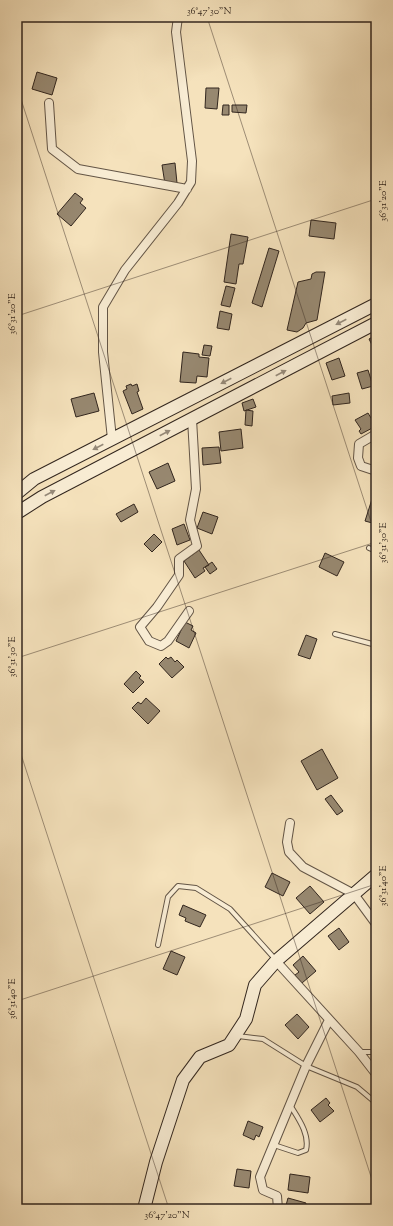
<svg xmlns="http://www.w3.org/2000/svg" width="393" height="1226" viewBox="0 0 393 1226" font-family="'Sorts Mill Goudy',serif">
<style>
.building{fill:#978870;stroke:#32261e}
.lines{fill:none;stroke-linecap:round;stroke-linejoin:round}
.lane-casing{stroke:#635546;stroke-width:6}
.street-casing{stroke:#635546;stroke-width:10}
.secondary-casing{stroke:#32261e;stroke-width:14}
.lane{stroke:#f8ecd3;stroke-width:4}
.street{stroke:#f8ecd3;stroke-width:8}
.secondary{stroke:#f8ecd3;stroke-width:12}
.oneway{fill:#958978}
.ticks{fill:none;stroke:#32261e;stroke-width:1;stroke-opacity:0.45}
.neatline{fill:none;stroke:#32261e;stroke-width:1.5}
.ticks-label{font-size:10px;text-anchor:middle;fill:#32261e}
</style>
<rect width="100%" height="100%" fill="#f5e2bc"/>
<filter id="stains"><feTurbulence type="fractalNoise" baseFrequency=".005" numOctaves="4"/><feColorMatrix values="0 0 0 0 .2 0 0 0 0 .09 0 0 0 0 .02 0 0 0 .5 -.17"/></filter>
<radialGradient id="worn" r=".72"><stop offset=".6" stop-color="#630" stop-opacity="0"/><stop offset="1" stop-color="#630" stop-opacity=".3"/></radialGradient>
<path class="building" d="M37,72L57,78L52,95L32,89Z
M206,88H219L217,109L205,108Z
M223,105H229V115H222Z
M232,105H247L246,113L232,112Z
M175,163L177,183L165,184L162,165Z
M75,193L83,199L80,203L86,208L71,226L57,214Z
M311,220L336,223L334,239L309,236Z
M231,234L248,237L243,264H239L236,284L224,282Z
M269,248L279,251L262,307L252,303Z
M316,272H325L317,320L306,323L303,328L297,332L287,330L298,282L311,279L312,274Z
M226,286L235,288L230,307L221,305Z
M220,311L232,314L229,330L217,328Z
M376,335V353L369,339Z
M204,345L212,346L210,356L202,355Z
M183,352L199,354V357L209,358L207,377L197,376L196,383L180,382Z
M339,358L345,376L332,380L326,363Z
M368,370L373,386L362,389L357,373Z
M131,384L132,386L137,384L139,391L137,392L143,409L132,414L123,391L127,389L126,386Z
M94,393L99,411L76,417L71,399Z
M349,393L350,403L333,405L332,396Z
M253,399L256,407L244,411L242,403Z
M246,410L253,411L252,426L245,425Z
M368,413L376,426L361,434L359,431L361,429L355,420Z
M241,429L243,448L221,451L219,432Z
M219,447L221,463L203,465L202,448Z
M168,463L175,481L157,489L149,472Z
M373,496L376,497V524L365,521Z
M134,504L138,512L121,522L116,514Z
M203,512L218,517L212,534L197,528Z
M184,524L190,540L177,545L172,529Z
M154,534L162,542L152,552L144,544Z
M199,550L209,565L203,568L205,571L195,578L184,561Z
M325,553L344,562L337,576L319,567Z
M212,562L217,569L210,574L205,567Z
M185,622L193,626L191,630L196,633L189,648L176,641Z
M306,635L317,639L310,659L298,655Z
M166,657L168,659L171,657L175,662L177,660L184,667L172,678L159,664Z
M136,671L141,676L139,678L144,682L133,693L124,684Z
M146,698L160,711L148,724L132,708L138,702L141,704Z
M322,749L338,778L317,790L301,761Z
M331,795L343,811L337,815L325,799Z
M272,873L290,882L283,896L265,887Z
M310,886L324,902L310,914L296,898Z
M183,905L206,915L200,927L185,921L186,918L179,915Z
M339,928L349,942L339,950L328,936Z
M171,951L185,957L177,975L163,969Z
M303,956L316,971L302,983L295,975L299,972L293,965Z
M297,1014L309,1027L298,1039L285,1025Z
M326,1098L330,1103L328,1105L334,1111L320,1122L311,1110Z
M248,1121L263,1127L259,1137L256,1135L254,1140L243,1135Z
M237,1169L251,1171L249,1188L234,1186Z
M290,1174L310,1177L308,1193L288,1190Z
M288,1198L306,1203L305,1209H285Z"/>
<g class="lines">
<defs>
<path id="lane" d="M369,548L376,551
M335,634L376,645
M158,945L168,897L178,886L196,888L230,909L276,960
M238,1036L263,1039L306,1066L357,1087L376,1103
M359,1052H376
M274,1145L298,1153L306,1150C310,1134 298,1118 290,1105"/>
<path id="street" d="M49,103L52,149L78,169L187,189
M376,434L359,444L358,458L361,466L376,471
M112,439L103,352V307L125,270L178,203L191,182L192,161L176,32L178,17
M189,611L168,641L161,646L149,641L140,627L157,607L179,575V559L197,546L190,520L196,489L192,419
M290,823L287,842L289,852L303,867L354,894L376,924
M276,961L359,1052L376,1074
M278,1209L277,1196L263,1190L260,1177L306,1066L329,1020"/>
<path id="secondary" d="M17,493L34,479L376,304
M17,513L42,497L376,323
M144,1209L156,1162L183,1080L200,1057L229,1045L246,1019L255,985L276,961L376,875"/>
</defs>
<use href="#lane" class="lane-casing"/>
<use href="#street" class="street-casing"/>
<use href="#secondary" class="secondary-casing"/>
<use href="#lane" class="lane"/>
<use href="#street" class="street"/>
<use href="#secondary" class="secondary"/>
</g>
<defs><path id="oneway-solid" d="M-6-.8H1V-3.2L6.5 0L1 3.2V.8H-6Z"/></defs>
<g class="oneway">
<use href="#oneway-solid" transform="translate(341 322) rotate(153)"/>
<use href="#oneway-solid" transform="translate(281 373) rotate(-28)"/>
<use href="#oneway-solid" transform="translate(226 381) rotate(153)"/>
<use href="#oneway-solid" transform="translate(165 433) rotate(-28)"/>
<use href="#oneway-solid" transform="translate(98 447) rotate(153)"/>
<use href="#oneway-solid" transform="translate(50 493) rotate(-28)"/>
</g>
<path class="ticks" d="M207,17L376,537M17,87L376,1192M17,316L376,199M17,658L376,542M17,742L169,1209M17,1001L376,884"/>
<rect width="393" height="1226" fill="none" stroke="#f5e2bc" stroke-width="44"/>
<rect x="22" y="22" width="349" height="1182" class="neatline"/>
<g class="ticks-label">
<text x="209" y="14">36°47'30"N</text>
<text transform="translate(382 201) rotate(-90)" y="4">36°31'20"E</text>
<text transform="translate(11 314) rotate(-90)" y="4">36°31'20"E</text>
<text transform="translate(382 543) rotate(-90)" y="4">36°31'30"E</text>
<text transform="translate(11 657) rotate(-90)" y="4">36°31'30"E</text>
<text transform="translate(382 886) rotate(-90)" y="4">36°31'40"E</text>
<text transform="translate(11 999) rotate(-90)" y="4">36°31'40"E</text>
<text x="167" y="1218">36°47'20"N</text>
</g>
<rect width="100%" height="100%" filter="url(#stains)"/>
<rect width="100%" height="100%" fill="url(#worn)"/>
</svg>
